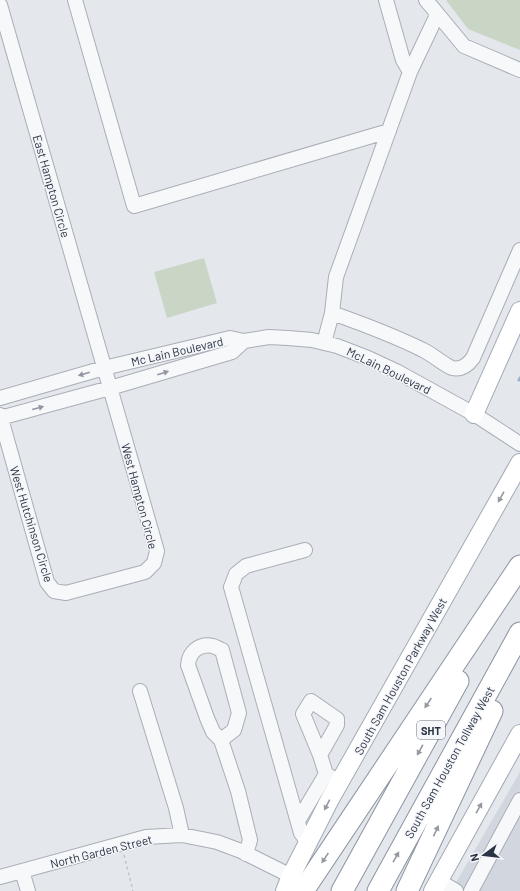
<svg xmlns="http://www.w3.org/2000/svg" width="520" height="891" viewBox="0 0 520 891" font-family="Barlow,sans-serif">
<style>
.built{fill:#d2d6de}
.green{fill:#c9d6c5}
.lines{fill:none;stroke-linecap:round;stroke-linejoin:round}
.stream{stroke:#9fb4cc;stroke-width:3}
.minor-casing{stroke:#a9aeb7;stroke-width:16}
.major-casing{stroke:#a3abb8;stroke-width:20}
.highway-casing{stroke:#8b94a3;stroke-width:23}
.path{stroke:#c2c5cb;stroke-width:1.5;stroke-dasharray:3 3;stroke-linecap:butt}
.minor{stroke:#f7f8fa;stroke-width:14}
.major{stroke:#fff;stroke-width:18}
.highway{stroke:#fff;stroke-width:21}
.oneway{fill:#9196a0}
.oneway2{fill:#959aa2}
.labels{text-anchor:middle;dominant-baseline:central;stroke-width:3;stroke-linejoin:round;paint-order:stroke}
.shield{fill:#f4f6f9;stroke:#676e7b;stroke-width:1}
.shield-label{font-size:11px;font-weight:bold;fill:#2b3445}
.street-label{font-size:12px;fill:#2b3445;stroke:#f4f6f9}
</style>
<rect width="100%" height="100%" fill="#e4e7ec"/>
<path class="built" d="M520,772V891H451Z"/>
<path class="green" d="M446,0H520V50L468,29Z
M204,258L217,303L167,318L154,272Z"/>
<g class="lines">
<path class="stream" d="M519,380L520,378"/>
<defs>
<path id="minor" d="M75,0L134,206L389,131
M386,0L403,60L410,72
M426,0L464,46L520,70
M0,5L157,551L154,563L145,572L66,593L54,591L47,582L0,415
M332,313C363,324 393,335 423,350C432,354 444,365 452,368C461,370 468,365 473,358L520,250
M324,343L332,313L336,277L410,72L437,15
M0,398L104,368L230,338L244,341L269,337L288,338L312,340L337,346L368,358L396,371L474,414L520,444
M0,418L110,388L232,352L244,341
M305,550L246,566L236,574L231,587L301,833L308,843
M140,691L176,808L182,835
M221,740L234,730L239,713L222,650C219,649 216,647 213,646C199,643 189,652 188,665L207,718L213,732L221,740L238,791L250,840L246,854
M320,755L337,725V719L311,701L303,714L320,755L326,774L340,782
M298,821L326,774
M22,871L28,891
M0,877L146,837L182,835L217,842L241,851L291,876
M439,881L456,891
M471,891L520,800"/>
<path id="major" d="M474,414L520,311
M285,891L291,876L330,799L520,463
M433,891L520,734"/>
<path id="highway" d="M303,891L520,566
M342,891L458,681
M378,891L520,633
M407,891L492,711"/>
</defs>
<use href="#minor" class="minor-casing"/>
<use href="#major" class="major-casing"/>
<use href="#highway" class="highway-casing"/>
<path class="path" d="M124,855L133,891"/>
<use href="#minor" class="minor"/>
<use href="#major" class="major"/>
<use href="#highway" class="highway"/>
</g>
<defs><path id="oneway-solid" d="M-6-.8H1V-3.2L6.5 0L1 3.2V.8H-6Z"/></defs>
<g class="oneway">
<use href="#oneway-solid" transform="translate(163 373) rotate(-17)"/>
<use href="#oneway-solid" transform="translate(84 374) rotate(164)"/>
<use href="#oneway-solid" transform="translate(38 408) rotate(-15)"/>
</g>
<g class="oneway2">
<use href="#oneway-solid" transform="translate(501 497) rotate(119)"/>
<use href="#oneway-solid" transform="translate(428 703) rotate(124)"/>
<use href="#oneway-solid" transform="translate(420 750) rotate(119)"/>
<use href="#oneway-solid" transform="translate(327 805) rotate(117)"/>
<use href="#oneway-solid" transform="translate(479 808) rotate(-61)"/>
<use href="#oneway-solid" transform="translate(436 831) rotate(-65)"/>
<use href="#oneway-solid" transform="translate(396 857) rotate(-61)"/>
<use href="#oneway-solid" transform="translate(325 858) rotate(124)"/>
</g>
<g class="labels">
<rect class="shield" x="417" y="721" width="28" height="18" rx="3"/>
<g class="shield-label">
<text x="431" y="730">SHT</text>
</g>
<g class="street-label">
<text transform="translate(52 186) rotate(74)">East Hampton Circle</text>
<text transform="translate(177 351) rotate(-13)">Mc Lain Boulevard</text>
<text transform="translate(389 370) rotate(26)">McLain Boulevard</text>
<text transform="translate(140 496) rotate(75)">West Hampton Circle</text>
<text transform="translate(32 524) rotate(73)">West Hutchinson Circle</text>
<text transform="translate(400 676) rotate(-61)">South Sam Houston Parkway West</text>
<text transform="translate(449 762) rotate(-61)">South Sam Houston Tollway West</text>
<text transform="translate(101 851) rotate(-14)">North Garden Street</text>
</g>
</g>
<g transform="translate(484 855) rotate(255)" stroke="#f4f6f9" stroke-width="3" paint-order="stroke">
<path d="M0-3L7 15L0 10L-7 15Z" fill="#2b3445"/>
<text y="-6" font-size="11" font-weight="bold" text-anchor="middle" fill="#2b3445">N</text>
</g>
</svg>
